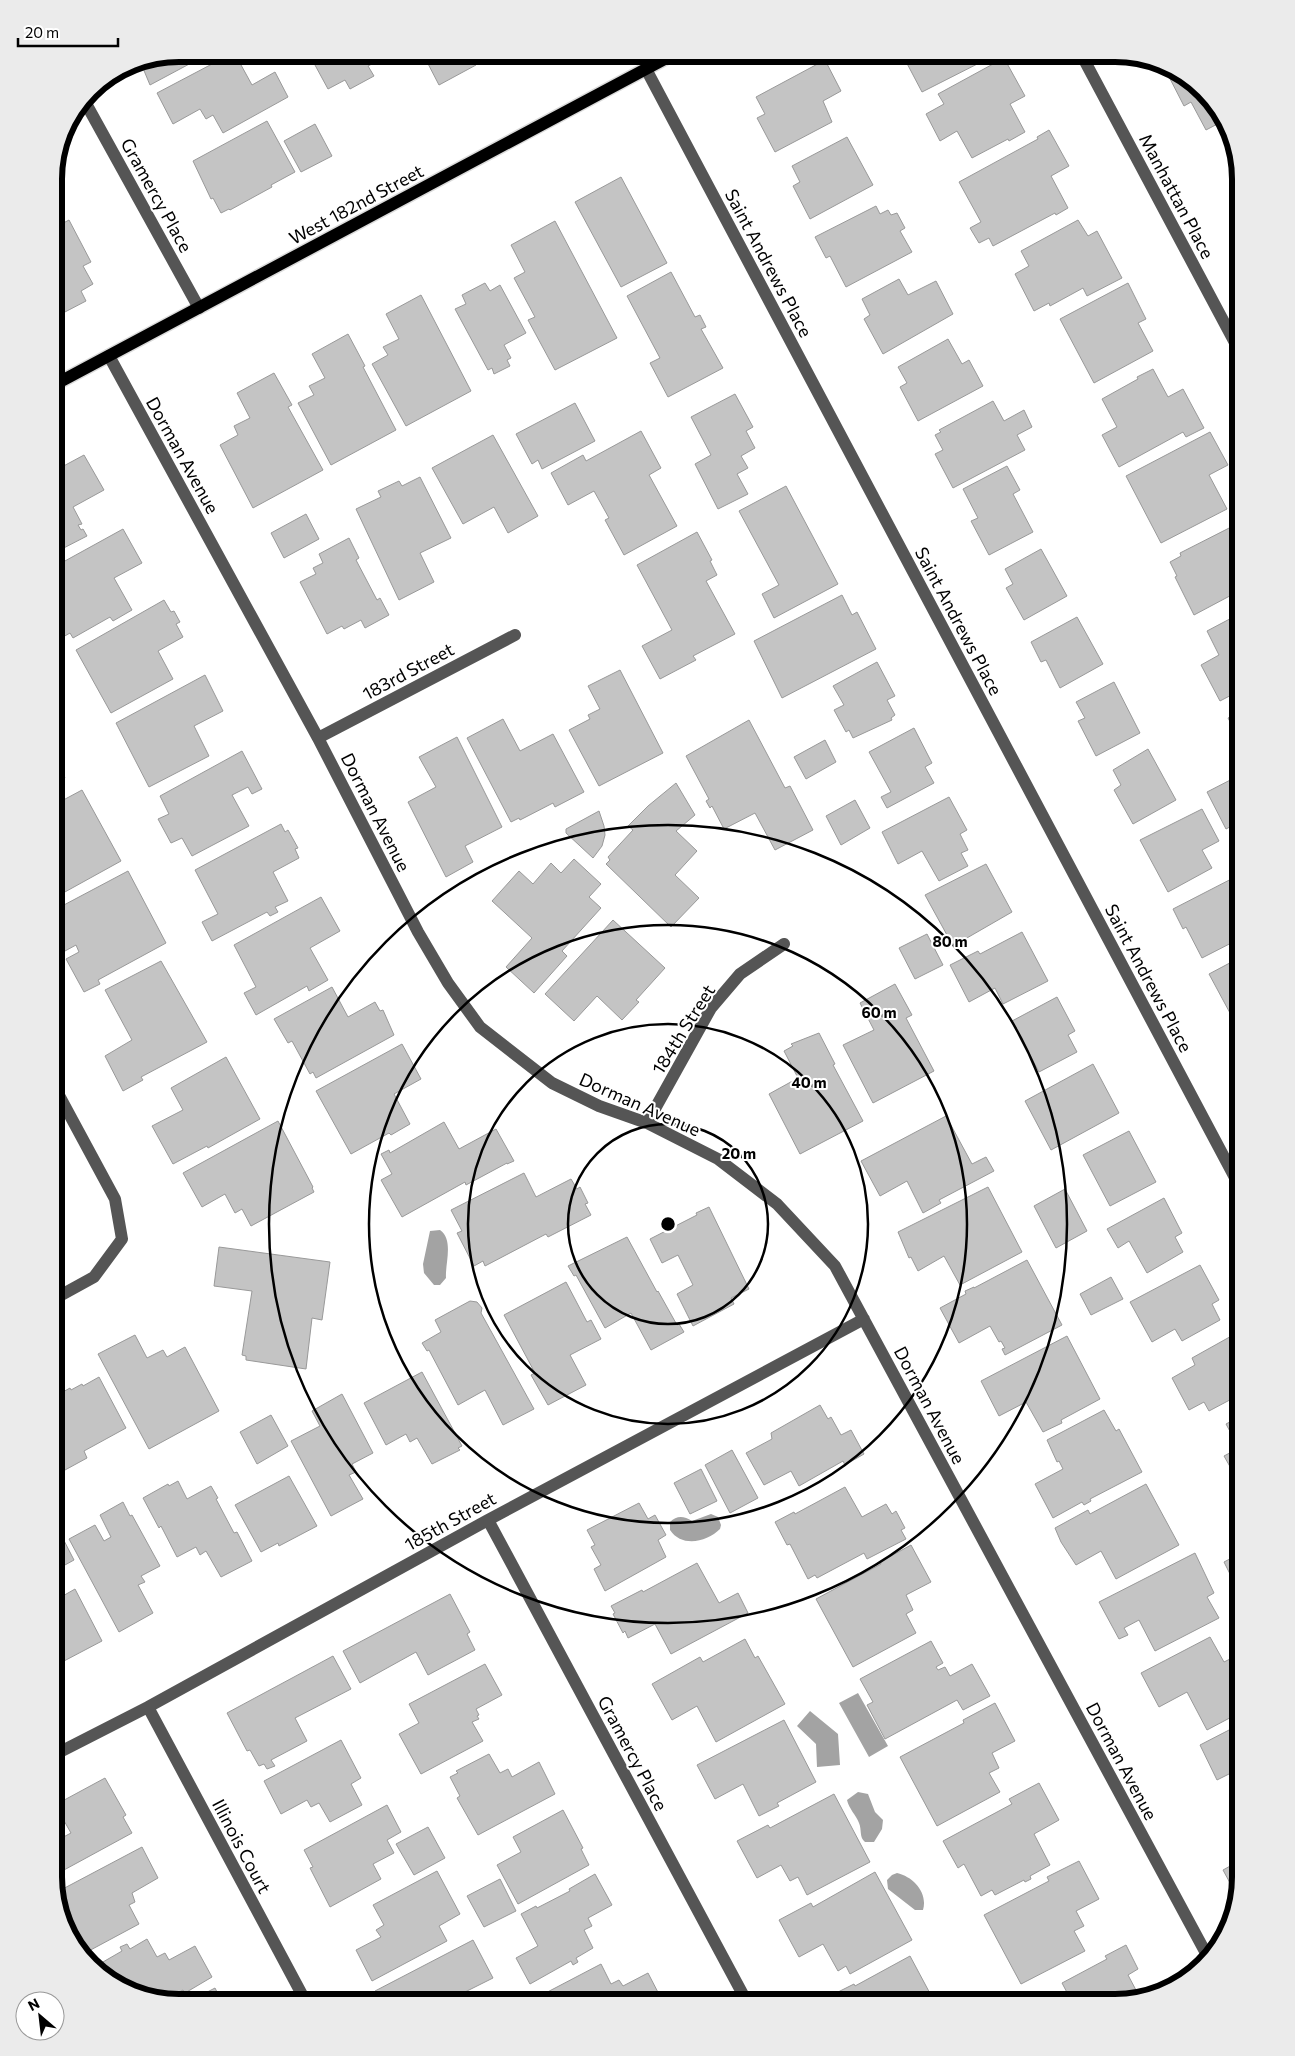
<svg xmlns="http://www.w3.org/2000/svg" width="1295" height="2056" viewBox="0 0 1295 2056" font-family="Commissioner,sans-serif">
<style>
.water{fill:#a3a3a3}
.building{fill:#c4c4c4;stroke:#999}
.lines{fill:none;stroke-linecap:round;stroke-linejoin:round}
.major-casing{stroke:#dbdbdb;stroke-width:15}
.minor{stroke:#555;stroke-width:12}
.major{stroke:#000;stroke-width:12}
.ring{fill:none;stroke:#000;stroke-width:2.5}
.labels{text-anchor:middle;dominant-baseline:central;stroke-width:4;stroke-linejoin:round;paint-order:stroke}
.street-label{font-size:18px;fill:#000;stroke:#fff}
.rim{fill:none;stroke:#000;stroke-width:6}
.centre{fill:#000;stroke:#fff;stroke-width:2.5}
.ring-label{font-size:15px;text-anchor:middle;font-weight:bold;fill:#000;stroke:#fff;stroke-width:4;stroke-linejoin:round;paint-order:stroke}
</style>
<rect width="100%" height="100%" fill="#fff"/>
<path class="water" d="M440,1230C454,1240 445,1263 446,1278L440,1285H434L424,1273L423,1264L430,1231Z
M711,1514L718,1517L721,1525L720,1529C707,1542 682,1548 670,1530V1522C677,1515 684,1516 692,1521Z
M858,1693L888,1746L869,1757L839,1703Z
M810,1711L838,1734L840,1765L817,1767L816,1744L797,1726Z
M858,1792L868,1794L875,1812L883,1820L882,1829L874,1842H865C859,1837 862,1830 859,1823C856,1815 849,1809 847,1800Z
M897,1873C914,1877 928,1893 923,1910H915L888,1889L887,1880L892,1875Z"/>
<path class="building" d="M180,54H208L150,85L140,61Z
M231,54H235L252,85L275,72L288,97L223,133L213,115L206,119L200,109L173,124L157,93Z
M309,54H386L387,56L368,66L374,76L350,89L345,80L328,89Z
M425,54H470L476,65L439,85L424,56Z
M902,54H997L922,92Z
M1004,58L1025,96L1010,104L1025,132L1009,141L1008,139L972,158L957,131L940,141L926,114L944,104L938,94Z
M825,60L841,91L823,101L832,122L775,152L757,118L765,114L756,97Z
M1165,69L1186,75L1225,120L1206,130L1191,102L1184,106Z
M267,121L295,172L271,185L272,187L230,210L229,209L221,213L213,198L211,199L193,161Z
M315,124L332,156L301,172L284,141Z
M1049,130L1069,166L1051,176L1068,208L1056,215L1055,213L993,246L989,238L979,243L970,228L981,222L959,182L1038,139L1037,137Z
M1231,135L1241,180V185L1234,171L1238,168L1223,139Z
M847,137L873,185L810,219L793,186L800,182L792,166Z
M621,177L667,263L621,287L575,202Z
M54,190L63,210L54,215Z
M876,206L880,214L888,210L891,215L897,213L905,228L900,231L912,252L846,287L830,256L826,258L815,237Z
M69,220L91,262L83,266L93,284L81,291L86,301L63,313L54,296V228Z
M1078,220L1088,236L1097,231L1122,278L1087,296L1083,288L1050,306L1049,303L1034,311L1015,274L1029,266L1021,251Z
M555,221L617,338L555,370L528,320L535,317L514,278L525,272L511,245Z
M671,272L695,317L700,315L706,327L701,329L723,368L668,397L650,363L660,358L627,296Z
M899,279L908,295L936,281L953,314L883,354L864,319L870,315L862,299Z
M485,283L490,291L500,285L526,333L504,345L511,358L507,360L510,366L494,374L492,368L488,370L455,309L466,304L462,295Z
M1128,283L1146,319L1138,323L1153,351L1094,383L1060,319Z
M421,295L471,391L406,426L372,364L388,355L383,347L399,339L386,314Z
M348,334L365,366L363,367L396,430L331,465L298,403L314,395L309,386L325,378L312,354Z
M948,339L962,364L969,360L983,386L918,421L900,387L907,383L898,367Z
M1153,369L1168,397L1183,389L1204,428L1186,437L1183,432L1119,467L1102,435L1117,427L1102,399L1138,379L1137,377Z
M274,373L292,405L288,407L323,470L253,508L220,445L238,435L234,426L250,418L237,393Z
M735,394L753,427L746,431L755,448L741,456L748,468L737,474L748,494L718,509L695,464L711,455L691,417Z
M993,401L1004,421L1024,410L1032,427L1017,435L1025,450L953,488L935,454L943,450L935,435L941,432L939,430Z
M575,403L595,441L542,469L538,460L532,464L516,434Z
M641,431L661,468L649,475L677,526L624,555L605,520L609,518L594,491L568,505L551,473L583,455L586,461Z
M1210,432L1228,465L1209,475L1227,509L1161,543L1126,476Z
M493,435L538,516L508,533L494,507L463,524L432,468Z
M84,455L104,490L73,507L82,524L78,525L81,530L83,529L87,536L54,553V469L57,467L58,469Z
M1007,466L1020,490L1013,494L1033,532L989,555L971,521L978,518L963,489Z
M420,477L451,538L420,553L434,582L399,600L356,509L381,497L378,491L399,481L402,486Z
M786,486L838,584L774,618L762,594L779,585L739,511Z
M306,514L319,539L284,558L271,533Z
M1239,523L1241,527V590L1194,615L1175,577L1177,576L1170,562L1181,556L1180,553Z
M123,529L142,563L114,578L132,610L113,621L110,617L73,638L70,633L63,637L54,621L62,617L54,603V567Z
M697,532L712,560L710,561L717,575L706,581L735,634L693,656L696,660L660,679L642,646L672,630L637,565Z
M349,538L359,558L356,560L377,600L380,598L389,615L365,628L361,620L344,629L342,626L327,634L300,582L316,574L313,568L323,563L319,554Z
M1041,549L1067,596L1024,620L1006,588L1013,584L1005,569Z
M842,595L852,615L857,612L876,649L782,698L754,641Z
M164,600L171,612L174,611L180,622L176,624L183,637L158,651L173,679L111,713L76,650Z
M1241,613V690L1220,701L1201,665L1219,655L1207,631Z
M1077,617L1103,664L1060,688L1046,660L1041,662L1031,642Z
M877,662L895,696L887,700L895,715L891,718L892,720L853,738L849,730L846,732L834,710L844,705L833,686Z
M620,670L663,753L599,786L569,730L590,719L588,715L600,709L588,686Z
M205,675L223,711L194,726L209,756L149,787L116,723Z
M1114,682L1140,733L1096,756L1078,721L1085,718L1076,702Z
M1241,711V742L1228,718Z
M503,719L520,751L553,734L584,792L555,807L553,803L520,820L519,818L511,822L467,738Z
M749,720L785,788L790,786L813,830L775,850L755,813L724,829L712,806L710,808L706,801L709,799L686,756Z
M914,728L932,763L925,767L934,783L887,808L881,797L891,792L869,752Z
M457,737L502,827L465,846L473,862L446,877L408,802L436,787L419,757Z
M825,740L836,762L806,779L794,757Z
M1148,749L1176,800L1133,824L1114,790L1121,785L1113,770Z
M242,751L262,789L252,794L248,787L232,795L249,826L192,856L182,838L171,843L158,819L169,814L160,796Z
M54,758L65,778L54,784Z
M1240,775L1241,778V821L1226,829L1207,792Z
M676,783L695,815L676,831L697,851L675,875L699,898L671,927L606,864L610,860L608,857L633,830L628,826L648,806Z
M82,790L121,861L54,898V805Z
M949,797L967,830L960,834L968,850L961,853L968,866L939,881L922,851L898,864L882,832Z
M855,800L870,828L841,845L826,816Z
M1202,809L1219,841L1202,850L1212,868L1168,892L1140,840Z
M599,811L604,826L605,835L602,846L593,858L566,833V829Z
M281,824L285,832L288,830L298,848L295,849L299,858L273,872L288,901L275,907L278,912L270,916L267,912L212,941L202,922L218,914L195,870Z
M574,859L601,884L589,897L601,908L562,951L567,956L534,993L506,967L532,938L492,901L519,871L533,884L551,863L561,873Z
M986,864L1012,912L953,946L925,895Z
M128,871L166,943L98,980L100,984L84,992L66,959L79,952L76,945L54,957V906L61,903L62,906Z
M1241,874V938L1202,958L1186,927L1183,929L1173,909Z
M321,897L340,931L310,948L328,980L309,991L307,986L256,1015L244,993L256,987L234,945Z
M613,920L665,968L636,1000L639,1002L622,1020L597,996L574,1021L545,994Z
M1022,932L1048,981L1003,1004L995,988L969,1002L950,965L978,951L980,954Z
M927,934L943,965L915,979L899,948Z
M1241,957V1024L1237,1026L1209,974Z
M161,961L207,1042L141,1077L143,1080L123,1091L105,1056L132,1040L105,990Z
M895,984L912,1015L906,1018L934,1071L873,1103L843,1045L874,1030L860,1003Z
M332,987L348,1017L375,1002L380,1011L383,1010L394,1035L316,1078L313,1072L310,1074L292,1041L288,1043L274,1019Z
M1057,997L1075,1031L1068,1035L1077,1052L1039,1072L1012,1021Z
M819,1033L835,1064L833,1065L863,1121L800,1154L769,1094L798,1078L784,1051L793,1046L791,1044Z
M402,1044L421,1079L394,1094L410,1124L391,1135L389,1133L351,1154L316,1091Z
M226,1057L260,1119L208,1148L207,1146L173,1164L152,1126L183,1110L171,1088Z
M1093,1064L1119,1113L1051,1150L1025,1101Z
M946,1116L972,1164L986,1157L994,1171L939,1200L941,1203L923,1213L907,1181L880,1196L861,1161Z
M278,1121L313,1187L312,1188L314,1192L251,1226L242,1209L235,1213L225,1194L202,1207L183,1173Z
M444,1122L459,1149L496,1129L514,1161L507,1164V1163L466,1185L465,1182L402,1217L381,1180L392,1174L381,1154L389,1150L390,1153Z
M1129,1131L1156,1182L1110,1206L1083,1155Z
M524,1173L536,1197L571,1179L577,1189L580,1187L588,1203L585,1204L591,1215L548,1237L546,1234L485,1266L483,1261L474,1266L457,1233L462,1231L451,1210Z
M988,1187L1022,1252L960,1285L944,1256L918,1271L911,1257L909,1258L898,1232Z
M1065,1189L1087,1231L1056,1248L1034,1206Z
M1164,1198L1182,1233L1175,1237L1183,1252L1147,1273L1129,1241L1118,1248L1107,1229Z
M709,1207L749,1289L731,1298L734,1304L693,1326L677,1294L693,1285L678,1255L662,1263L650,1239L697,1215L696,1213Z
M627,1237L657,1292L658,1291L677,1325L679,1324L684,1332L651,1350L631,1313L605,1328L576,1275L574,1276L568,1266Z
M219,1247L330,1262L322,1320L312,1318L306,1369L246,1360V1356L242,1355L252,1291L214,1286Z
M1027,1260L1062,1325L1005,1355L1002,1349L1005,1348L1001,1341L999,1342L990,1326L959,1343L940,1308L966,1294L965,1291L974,1287V1288Z
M1200,1265L1219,1300L1212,1304L1220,1320L1182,1341L1175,1329L1152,1342L1130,1302Z
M1111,1277L1123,1299L1091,1315L1080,1294Z
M566,1282L587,1322L591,1320L601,1339L570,1355L586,1385L548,1405L531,1375L535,1373L504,1315Z
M470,1301L477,1302L482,1308L481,1313L534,1409L503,1425L485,1390L458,1405L429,1350L427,1351L422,1343L441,1332L435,1320Z
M1235,1334L1241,1345V1394L1209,1411L1204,1402L1189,1410L1172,1378L1195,1365L1192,1358Z
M135,1335L147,1358L163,1350L167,1357L185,1347L219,1411L149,1449L98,1354Z
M1067,1336L1100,1399L1061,1420L1062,1423L1043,1432L1026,1402L999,1416L981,1381Z
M422,1372L462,1446L458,1448L460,1450L432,1464L417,1438L410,1442L406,1434L386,1445L364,1403Z
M99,1377L126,1428L84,1451L87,1458L54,1476V1397L70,1388L71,1390L82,1384L83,1386Z
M342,1394L373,1453L352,1464L356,1472L349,1475L363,1499L331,1516L291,1441L320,1426L312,1411Z
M820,1405L828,1419L831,1417L841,1435L851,1430L864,1454L845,1465L843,1461L799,1486L791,1471L764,1485L746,1453L772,1439L771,1433Z
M1104,1410L1116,1431L1119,1429L1142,1472L1090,1499L1091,1501L1084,1505L1082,1502L1053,1518L1035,1484L1063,1469L1059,1461L1057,1462L1047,1440Z
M271,1415L288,1446L257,1464L240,1432Z
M1241,1416V1477L1237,1479L1224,1456L1239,1448L1226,1424Z
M732,1450L758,1498L730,1513L705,1465Z
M701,1469L717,1501L690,1514L674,1483Z
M289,1476L317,1526L279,1546L278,1543L261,1552L235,1505Z
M178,1481L187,1499L211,1486L218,1498L216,1499L234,1533L237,1532L252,1561L221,1577L206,1551L200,1555L196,1547L177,1557L161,1526L159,1528L143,1498L168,1484L169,1486Z
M1146,1484L1179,1545L1116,1579L1101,1551L1076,1565L1061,1542L1055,1528L1088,1510L1090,1514Z
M845,1487L862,1517L886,1504L892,1514L896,1511L905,1528L901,1530L906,1539L867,1559L864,1553L817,1578L815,1575L808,1579L790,1544L787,1545L775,1522L794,1512L795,1514Z
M123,1502L130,1516L132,1515L160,1566L141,1576L145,1582L138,1585L153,1613L119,1632L69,1539L95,1525L104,1541L111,1537L100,1515Z
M639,1503L648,1519L655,1515L666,1535L658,1540L666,1557L605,1591L594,1569L601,1565L591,1547L595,1545L587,1530Z
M58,1529L74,1560L54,1571V1531Z
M911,1545L931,1582L906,1595L913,1610L906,1614L916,1633L853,1667L816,1599L881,1564L880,1562Z
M1195,1553L1214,1593L1207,1597L1219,1618L1155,1651L1139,1620L1124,1628L1128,1635L1119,1639L1099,1602Z
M1241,1553V1581L1235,1584L1224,1562Z
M697,1563L719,1603L738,1593L748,1613L671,1654L655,1624L628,1638L625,1631L623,1633L613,1614L615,1613L611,1606L642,1590L643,1592Z
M75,1589L102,1641L64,1661L63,1658L54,1663V1601Z
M450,1594L470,1632L467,1634L475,1650L428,1675L416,1652L360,1683L343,1651Z
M1210,1637L1224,1662L1238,1655L1241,1662V1712L1207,1730L1187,1692L1159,1707L1141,1673Z
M745,1639L755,1658L758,1656L785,1704L716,1742L697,1706L672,1720L652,1684L700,1657L703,1662Z
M931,1641L943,1663L936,1667L938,1670L945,1667L950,1676L972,1664L990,1696L963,1710L957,1700L885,1739L867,1705L873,1702L860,1679Z
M333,1656L351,1689L295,1718L307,1741L271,1760L275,1766L267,1769L264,1764L259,1766L250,1750L247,1751L227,1713Z
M485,1664L502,1695L476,1709L479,1715L477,1716L479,1719L472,1722L483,1741L421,1774L399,1734L419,1723L409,1704Z
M995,1703L1015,1741L992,1753L999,1768L989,1773L1000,1792L937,1826L900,1757L964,1723L963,1720Z
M784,1720L816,1782L777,1803L779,1806L759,1816L743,1784L715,1799L697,1765Z
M1231,1729L1241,1748V1768L1217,1780L1200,1745Z
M341,1740L361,1778L351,1784L362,1805L330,1822L319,1803L311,1807L307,1800L281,1814L264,1781Z
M489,1754L500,1773L508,1769L512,1777L539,1762L555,1794L478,1835L457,1798L460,1796L450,1777L458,1773L456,1771Z
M105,1778L126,1815L123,1817L132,1833L64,1870L54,1850V1842L71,1833L55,1805Z
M1039,1783L1059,1820L1034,1834L1050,1865L1030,1876L1031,1879L1025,1882L1024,1880L995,1895L992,1890L981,1896L964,1864L958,1868L943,1841L1012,1804L1009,1799Z
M834,1794L870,1862L807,1895L798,1877L790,1881L781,1865L757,1878L737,1841L768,1825L770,1828Z
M387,1805L401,1832L387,1840L394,1853L373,1864L381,1879L330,1907L310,1868L313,1867L304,1850Z
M563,1810L583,1848L581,1849L589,1865L518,1904L497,1865L521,1852L513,1837Z
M428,1827L445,1858L414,1875L396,1844Z
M142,1847L158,1878L132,1893L135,1902L129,1905L139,1924L85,1953L72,1938L65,1926L57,1892Z
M1241,1860V1877L1236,1894L1223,1870Z
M1079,1861L1099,1899L1076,1911L1084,1926L1074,1931L1085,1951L1021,1984L984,1915L1049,1881L1047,1877Z
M437,1871L460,1914L439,1926L447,1941L372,1981L356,1950L381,1937L376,1930L384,1925L373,1905Z
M875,1872L912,1940L850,1974L846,1966L838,1971L823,1944L799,1957L779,1920L811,1903L813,1907Z
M595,1874L612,1905L588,1918L592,1926L584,1930L593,1948L576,1958L578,1962L573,1965L571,1961L530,1984L516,1958L538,1946L521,1914L536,1906L537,1908L570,1891L569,1889Z
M500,1879L516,1911L484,1927L467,1896Z
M147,1939L157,1957L165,1953L169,1960L195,1946L212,1977L185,1993L183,1990L165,2000L110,1981L96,1966L122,1951L120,1947L127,1944L130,1949Z
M473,1940L493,1978L463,1993L467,2002H381L375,1991Z
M1126,1945L1138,1969L1128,1975L1137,1992L1133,1994L1135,1998L1116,2002H1067L1071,2000L1062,1983L1107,1959L1105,1956Z
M910,1956L933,1999L947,1992L952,2002L820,2001L854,1984L855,1986Z
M601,1964L611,1984L619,1980L623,1986L648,1973L663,2002H538L536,1998Z
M215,1988L222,2002H188Z"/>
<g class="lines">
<defs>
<path id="major" d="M54,385L674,54"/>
</defs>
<use href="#major" class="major-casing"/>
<path class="minor" d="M1081,54L1241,354
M646,69L1241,1189
M84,100L199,308
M109,356L318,738L418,932L448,983L480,1027L552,1083L599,1106L647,1123L718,1159L777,1204L835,1266L1208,1957
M318,738L515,635
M647,1123L711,1008L740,974L784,944
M54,1299L94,1277L122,1239L115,1199L54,1086
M488,1520L747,2002
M148,1707L306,2002
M54,1755L148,1707L488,1520L864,1319"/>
<use href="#major" class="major"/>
</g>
<g class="ring">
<circle cx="668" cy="1224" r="100"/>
<circle cx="668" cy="1224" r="200"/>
<circle cx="668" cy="1224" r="299"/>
<circle cx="668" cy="1224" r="399"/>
</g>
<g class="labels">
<g class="street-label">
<text transform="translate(157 195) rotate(61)">Gramercy Place</text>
<text transform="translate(1177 196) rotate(62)">Manhattan Place</text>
<text transform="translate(356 204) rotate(-28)">West 182nd Street</text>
<text transform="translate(769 263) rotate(62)">Saint Andrews Place</text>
<text transform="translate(183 455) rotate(61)">Dorman Avenue</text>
<text transform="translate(959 621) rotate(62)">Saint Andrews Place</text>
<text transform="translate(408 671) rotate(-28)">183rd Street</text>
<text transform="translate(376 812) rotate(63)">Dorman Avenue</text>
<text transform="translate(1149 978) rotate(62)">Saint Andrews Place</text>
<text transform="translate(683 1029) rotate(-58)">184th Street</text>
<text transform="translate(640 1104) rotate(24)">Dorman Avenue</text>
<text transform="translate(930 1405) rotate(62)">Dorman Avenue</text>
<text transform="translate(450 1521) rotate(-29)">185th Street</text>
<text transform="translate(633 1753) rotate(62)">Gramercy Place</text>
<text transform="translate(1122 1761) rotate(62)">Dorman Avenue</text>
<text transform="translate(242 1846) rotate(62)">Illinois Court</text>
</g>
</g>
<path d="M0 0H1295V2056H0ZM179 62H1115A117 117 0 0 1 1232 179V1877A117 117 0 0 1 1115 1994H179A117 117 0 0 1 62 1877V179A117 117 0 0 1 179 62Z" fill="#ebebeb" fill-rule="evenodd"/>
<path class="rim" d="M179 62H1115A117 117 0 0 1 1232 179V1877A117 117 0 0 1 1115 1994H179A117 117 0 0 1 62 1877V179A117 117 0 0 1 179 62Z"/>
<circle cx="668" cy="1224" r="8" class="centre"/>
<g class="ring-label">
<text x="950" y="947">80 m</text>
<text x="879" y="1018">60 m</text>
<text x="809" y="1088">40 m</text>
<text x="739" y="1159">20 m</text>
</g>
<g transform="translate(40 2016) rotate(332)"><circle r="24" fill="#ffffff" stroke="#999999"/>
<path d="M0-4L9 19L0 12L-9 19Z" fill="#000000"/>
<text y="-8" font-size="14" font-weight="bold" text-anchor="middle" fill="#000000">N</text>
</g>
<path d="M18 38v8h100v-8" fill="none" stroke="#000000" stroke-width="2.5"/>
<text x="25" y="38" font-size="15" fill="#000000" stroke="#ffffff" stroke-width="4" paint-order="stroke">20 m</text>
</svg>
